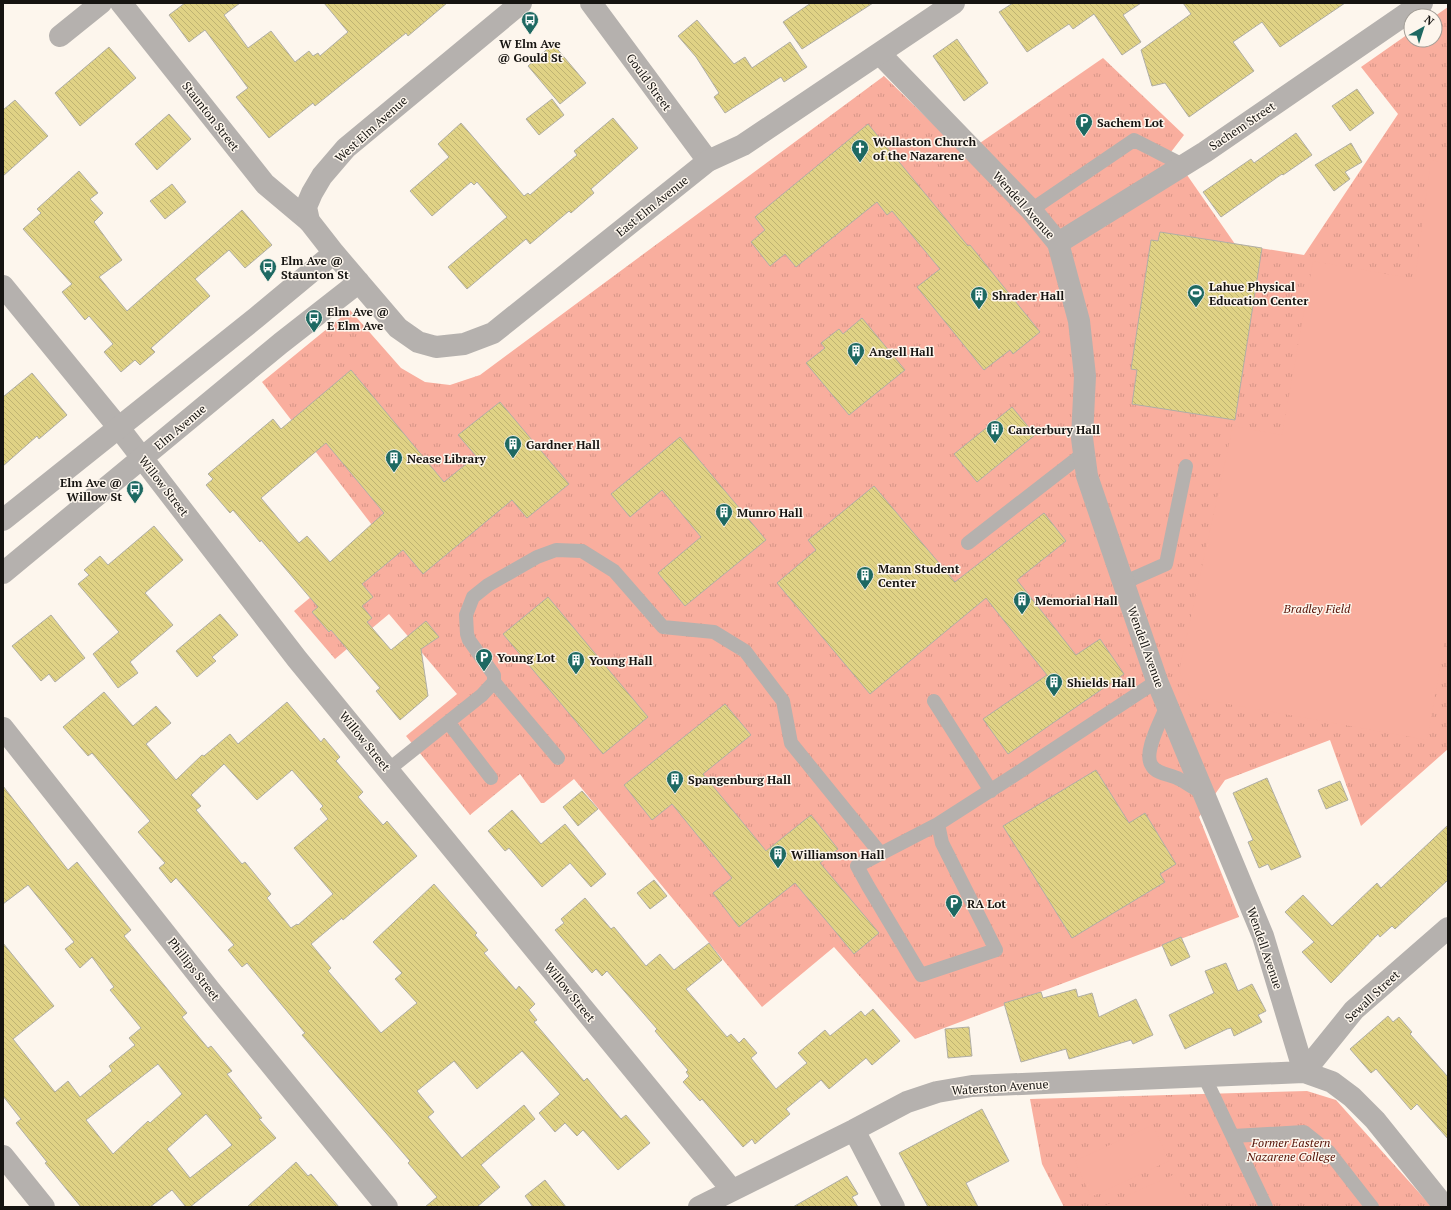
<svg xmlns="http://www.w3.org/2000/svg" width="1451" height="1210" viewBox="0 0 1451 1210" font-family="'PT Serif',serif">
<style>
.grass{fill:url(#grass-tufts)}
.pitch{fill:#f9ae9e}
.building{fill:url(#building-back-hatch);stroke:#b0aea5;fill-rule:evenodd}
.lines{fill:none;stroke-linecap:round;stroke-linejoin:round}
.service{stroke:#b5b1ae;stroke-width:14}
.minor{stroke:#b5b1ae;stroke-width:22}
.tertiary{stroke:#b5b1ae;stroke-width:22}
.labels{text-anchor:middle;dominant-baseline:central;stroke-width:3;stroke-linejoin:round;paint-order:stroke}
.poi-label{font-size:12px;font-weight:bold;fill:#161411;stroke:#fdf6ed;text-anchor:start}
.street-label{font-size:12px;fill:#161411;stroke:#fdf6ed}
.park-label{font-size:12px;font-style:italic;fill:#540f03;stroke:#fdf6ed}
</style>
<defs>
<pattern id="grass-tufts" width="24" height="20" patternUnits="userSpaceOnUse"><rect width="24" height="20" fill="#f9ae9e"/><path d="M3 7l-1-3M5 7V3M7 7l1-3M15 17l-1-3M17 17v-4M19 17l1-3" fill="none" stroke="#d59587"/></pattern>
<pattern id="building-back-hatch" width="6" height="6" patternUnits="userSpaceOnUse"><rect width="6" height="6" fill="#e0d285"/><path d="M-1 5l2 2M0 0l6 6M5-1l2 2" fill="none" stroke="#bfb372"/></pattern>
</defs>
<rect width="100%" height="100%" fill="#fdf6ed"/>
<path class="grass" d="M1448,7V749L1361,826L1330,740L1225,780L1199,817L1239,917L915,1039L834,947L762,1007L574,779L544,803H541L520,774L470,815L406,736L457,694L389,614L335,659L294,611L382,538L262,382L350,310L401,368L425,382L450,385L480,375L884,76L964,154L1103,58L1184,135L1171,152L1235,244L1304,255L1398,114L1361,67L1411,32V40H1435V16Z
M1307,1091L1336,1100L1432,1207H1064L1042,1164L1030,1099Z"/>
<path class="pitch" d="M1431,160L1448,163V623L1427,740L1190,697L1179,671L1233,426L1282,435L1313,261L1415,279Z
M1153,1125L1169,1161L1091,1197L1075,1161Z
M1175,1174L1190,1207H1102Z"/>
<path class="building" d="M185,3H240L224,15L248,48L271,31L295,62L309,51L313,56L318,53L320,56L348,32L324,3H447L408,36L406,33L315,106L313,103L269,138L236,97L248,88L205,30L189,42L169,15Z
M811,3H873L802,49L783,22Z
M1013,3H1141L1123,15L1141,42L1122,55L1094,14L1073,29L1069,24L1027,52L999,12Z
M1183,3H1345L1280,47L1262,22L1233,42L1254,71L1189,117L1165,83L1152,86L1141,50L1191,14Z
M697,20L734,64L745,57L752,68L790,42L807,67L784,82L781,77L725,113L714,97L719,93L696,57L678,36Z
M957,39L988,83L964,101L933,56Z
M553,44L586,83L560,104L528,66Z
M109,47L136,78L80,126L55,93Z
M1357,89L1374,113L1350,131L1332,106Z
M552,99L564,115L539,135L526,119Z
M15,100L48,136L3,176V110Z
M169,114L191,139L157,170L135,144Z
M613,118L638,148L591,189L594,193L571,213L569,211L530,244L526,239L467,289L448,267L507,217L477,182L474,185L471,182L432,216L410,191L449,157L438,144L461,123L524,196L528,193L530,195L577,155L574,151Z
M868,124L968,246L970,245L1040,332L1013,354L1010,350L984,370L917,287L940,269L892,211L887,215L877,202L796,267L785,254L770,266L751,242L765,230L755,217Z
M1296,133L1312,155L1283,175L1282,174L1221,217L1203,192L1251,159L1254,163Z
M1351,143L1362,162L1345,172L1350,179L1334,191L1315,165Z
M79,171L98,193L90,199L103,213L94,222L122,260L99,277L127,311L242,210L272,245L245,268L229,250L195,279L210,296L151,348L155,352L140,365L135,360L121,372L104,352L113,344L89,316L85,320L62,292L72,284L23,229L41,213L37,209Z
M172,184L186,202L165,219L150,201Z
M1160,232L1262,248L1235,420L1132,404L1137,370L1131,369L1151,240L1158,241Z
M862,318L905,370L849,415L806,363L825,348L821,343L839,329L843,334Z
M351,370L444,482L476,456L458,435L500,402L569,484L527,518L512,500L423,574L403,550L362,584L373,597L362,606L372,618L367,622L391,650L426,621L439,637L421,649L428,696L400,720L376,691L380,688L331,630L329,632L312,612L318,607L261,540L260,542L233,510L230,513L206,485L213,479L208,474L273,419L281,429ZM326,443L384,513L330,562L307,536L299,543L261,498Z
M32,373L67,415L39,439L37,436L3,466V397Z
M1012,407L1035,435L977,482L954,454Z
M680,437L766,540L685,606L658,573L701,537L662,490L630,517L611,494Z
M874,486L955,582L1044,513L1066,541L1017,580L1076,655L1100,639L1124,674L1008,754L983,719L1047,675L986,598L870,694L777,583L816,550L808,540Z
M154,526L183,560L145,593L173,625L130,662L138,673L118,688L93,654L119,632L78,584L89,575L84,570L100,556L108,565Z
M548,597L648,717L603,754L503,634Z
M220,614L238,635L212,657L216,661L197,677L176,651Z
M51,615L85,658L55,682L49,674L41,681L12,646Z
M104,692L133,726L156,706L171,723L146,744L176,780L202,755L204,756L230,734L238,744L287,702L321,742L324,738L340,757L336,761L363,792L358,797L383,825L387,821L417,856L343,920L342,918L311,944L331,968L328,971L381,1033L417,1003L395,979L402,973L373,942L434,884L477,933L475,935L488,950L484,953L516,990L519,986L535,1004L529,1010L537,1020L534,1022L584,1081L587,1078L621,1119L626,1115L650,1143L618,1170L583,1130L577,1136L565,1123L555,1132L539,1113L560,1094L522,1051L477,1089L454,1061L417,1091L434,1112L428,1117L462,1158L524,1105L535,1119L481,1165L500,1187L477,1207H425L437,1197L408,1163L410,1161L302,1035L305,1033L247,963L242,967L228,950L234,945L176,878L171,883L159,868L165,863L138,832L150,821L92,753L88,756L63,727ZM224,764L257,800L292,770L323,806L320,809L328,819L294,848L333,894L298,925L297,924L291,928L267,898L271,894L245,862L242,864L196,810L201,806L191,795Z
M725,704L751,735L703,774L766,851L811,815L838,849L820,863L879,933L854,954L795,883L739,927L713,893L732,878L672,804L652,820L624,785Z
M1096,770L1129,823L1145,813L1176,864L1160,874L1165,882L1072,938L1003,826Z
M1267,778L1301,857L1271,870L1268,864L1259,868L1248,842L1253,840L1233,793Z
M1340,781L1348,800L1326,809L1318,790Z
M3,786L68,870L77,862L131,930L124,936L187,1013L182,1017L208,1048L211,1046L232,1071L227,1074L262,1118L259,1119L276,1138L190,1207H186L172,1190L150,1207H81L45,1163L47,1162L16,1123L21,1119L3,1096V943L54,1006L13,1039L55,1092L68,1081L80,1097L112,1071L109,1066L135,1045L129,1038L141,1028L110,990L114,987L92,957L80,968L65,949L74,942L28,885L3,904ZM158,1064L182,1094L150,1123L148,1121L113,1154L86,1120ZM206,1114L232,1145L190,1178L167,1149Z
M582,791L598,809L578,826L563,807Z
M512,810L541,844L565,824L606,874L591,887L570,863L542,887L509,848L505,851L488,831Z
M1448,825V880L1395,929L1392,926L1380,937L1378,934L1331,983L1302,952L1314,942L1285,912L1303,895L1332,926L1377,883L1381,888Z
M654,880L667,896L650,909L637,893Z
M585,898L611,929L614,927L646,966L660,954L674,970L709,943L722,960L686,989L727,1037L731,1034L739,1043L744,1038L757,1053L751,1058L776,1089L807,1063L798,1053L825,1030L830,1036L861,1011L865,1016L873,1009L900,1041L872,1065L866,1058L829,1089L821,1080L786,1109L790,1114L755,1144L752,1139L743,1147L702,1099L700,1101L683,1082L689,1076L686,1072L688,1070L655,1031L657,1029L607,971L602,976L596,969L592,973L555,930L564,923L561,919Z
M1181,937L1190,957L1171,966L1162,945Z
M1226,963L1238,991L1252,984L1266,1011L1258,1015L1262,1022L1234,1036L1231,1028L1227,1029L1185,1049L1169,1015L1214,993L1205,971Z
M1076,989L1078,997L1092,993L1099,1017L1136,999L1153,1035L1133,1044L1131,1040L1069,1059L1066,1049L1021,1062L1004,1003L1041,992L1043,998Z
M1388,1016L1393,1022L1399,1017L1412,1032L1410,1034L1448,1077V1139L1417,1104L1411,1110L1376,1069L1371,1073L1350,1049Z
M969,1027L972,1056L948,1058L945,1029Z
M982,1109L1009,1161L966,1183L978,1207H928L899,1153Z
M296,1162L308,1176L311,1174L339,1207H247Z
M847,1176L858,1194L852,1197L858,1207H793Z
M545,1180L566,1207H533L525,1196Z"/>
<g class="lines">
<path class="service" d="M1031,210L1134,140L1183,165
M968,543L1084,453
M1123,583L1166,564L1186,466
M494,682L558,758
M934,701L991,791
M1167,705C1162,719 1142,753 1152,766C1158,775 1171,774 1179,779C1187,783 1195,789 1203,793
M448,722L491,778
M388,770L482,695L494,682V675L469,640L467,634L466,615L473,597L488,585L537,557L556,550L582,551L614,571L663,627L714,632L745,651L783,701L791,743L881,854
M938,824L942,843L996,950L921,975L868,886L857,866L938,824L1013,776L1157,681
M1204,1076L1266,1207
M1233,1136L1304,1132L1329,1152L1372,1207"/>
<path class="minor" d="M121,3L265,184L309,221
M591,3L708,161
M60,36L101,3
M880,54L1031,210L1058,243L1079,321L1085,376L1082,438L1087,476L1157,681L1263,936L1304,1072L1332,1082L1352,1097L1375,1120L1445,1207
M1058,243L1205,152L1422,3
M3,286L119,428L297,659L732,1190
M3,728L210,990L387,1207
M854,1130L894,1207
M3,1156L44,1207
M699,1207L854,1130L907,1102L937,1092L972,1086L1304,1072L1354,1010L1448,928"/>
<path class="tertiary" d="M521,3L346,148L322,176L312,193L306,207L309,221L334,253L398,328L418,342L436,347L464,344L493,333L708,161L743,145L954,3
M3,520L257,317L334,253
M3,573L281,343L359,282"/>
</g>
<defs>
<symbol id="bus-pin" viewBox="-11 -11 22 30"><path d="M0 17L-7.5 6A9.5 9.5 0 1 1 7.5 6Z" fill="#1e6962" stroke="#fdf6ed"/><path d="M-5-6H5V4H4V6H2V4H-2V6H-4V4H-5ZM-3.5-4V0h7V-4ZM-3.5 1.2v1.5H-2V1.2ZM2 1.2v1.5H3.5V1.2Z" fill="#fff"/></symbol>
<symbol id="parking-pin" viewBox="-11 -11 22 30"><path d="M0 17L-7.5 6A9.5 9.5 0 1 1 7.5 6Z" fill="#1e6962" stroke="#fdf6ed"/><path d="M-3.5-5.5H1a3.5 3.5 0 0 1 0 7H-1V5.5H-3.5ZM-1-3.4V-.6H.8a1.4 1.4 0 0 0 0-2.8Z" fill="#fff"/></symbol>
<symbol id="church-pin" viewBox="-11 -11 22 30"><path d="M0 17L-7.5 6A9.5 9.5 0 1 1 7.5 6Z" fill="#1e6962" stroke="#fdf6ed"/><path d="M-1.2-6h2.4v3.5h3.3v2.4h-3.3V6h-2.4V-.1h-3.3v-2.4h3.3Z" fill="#fff"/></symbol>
<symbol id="stadium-pin" viewBox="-11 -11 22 30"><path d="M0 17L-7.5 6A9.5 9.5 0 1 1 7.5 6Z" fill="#1e6962" stroke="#fdf6ed"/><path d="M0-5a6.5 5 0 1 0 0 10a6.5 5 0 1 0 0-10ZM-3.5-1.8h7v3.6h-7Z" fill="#fff"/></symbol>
<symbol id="building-pin" viewBox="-11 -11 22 30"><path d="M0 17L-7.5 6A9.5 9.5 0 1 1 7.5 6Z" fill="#1e6962" stroke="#fdf6ed"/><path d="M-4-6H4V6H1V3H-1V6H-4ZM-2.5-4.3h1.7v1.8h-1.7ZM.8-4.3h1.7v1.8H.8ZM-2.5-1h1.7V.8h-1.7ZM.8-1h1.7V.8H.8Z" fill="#fff"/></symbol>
</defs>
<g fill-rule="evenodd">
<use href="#bus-pin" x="520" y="10" width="20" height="27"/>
<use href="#parking-pin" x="1074" y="112" width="20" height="27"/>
<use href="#church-pin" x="850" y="138" width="20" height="27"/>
<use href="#bus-pin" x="258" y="257" width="20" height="27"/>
<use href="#stadium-pin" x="1186" y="283" width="20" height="27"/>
<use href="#building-pin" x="969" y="285" width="20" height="27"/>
<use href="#bus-pin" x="304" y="308" width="20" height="27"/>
<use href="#building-pin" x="846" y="341" width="20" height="27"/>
<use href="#building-pin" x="985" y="419" width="20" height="27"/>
<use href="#building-pin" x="503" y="434" width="20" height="27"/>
<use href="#building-pin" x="384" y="448" width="20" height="27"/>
<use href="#bus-pin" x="125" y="479" width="20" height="27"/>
<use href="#building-pin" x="714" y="502" width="20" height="27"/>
<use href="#building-pin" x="855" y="565" width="20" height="27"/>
<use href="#building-pin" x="1012" y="590" width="20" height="27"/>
<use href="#parking-pin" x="474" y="647" width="20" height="27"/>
<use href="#building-pin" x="566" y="650" width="20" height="27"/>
<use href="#building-pin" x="1044" y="672" width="20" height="27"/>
<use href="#building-pin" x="665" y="769" width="20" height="27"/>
<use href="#building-pin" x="768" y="844" width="20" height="27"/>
<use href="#parking-pin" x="944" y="893" width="20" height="27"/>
</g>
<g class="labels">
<g class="poi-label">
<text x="530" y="43" text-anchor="middle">W Elm Ave<tspan x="530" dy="14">@ Gould St</tspan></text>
<text x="1097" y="122">Sachem Lot</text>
<text x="873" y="141">Wollaston Church<tspan x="873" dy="14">of the Nazarene</tspan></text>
<text x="281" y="260">Elm Ave @<tspan x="281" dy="14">Staunton St</tspan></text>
<text x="1209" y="286">Lahue Physical<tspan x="1209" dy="14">Education Center</tspan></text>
<text x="992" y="295">Shrader Hall</text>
<text x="327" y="311">Elm Ave @<tspan x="327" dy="14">E Elm Ave</tspan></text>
<text x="869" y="351">Angell Hall</text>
<text x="1008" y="429">Canterbury Hall</text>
<text x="526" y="444">Gardner Hall</text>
<text x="407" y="458">Nease Library</text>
<text x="122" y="482" text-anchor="end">Elm Ave @<tspan x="122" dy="14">Willow St</tspan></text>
<text x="737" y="512">Munro Hall</text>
<text x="878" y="568">Mann Student<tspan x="878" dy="14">Center</tspan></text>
<text x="1035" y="600">Memorial Hall</text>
<text x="497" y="657">Young Lot</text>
<text x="589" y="660">Young Hall</text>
<text x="1067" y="682">Shields Hall</text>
<text x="688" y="779">Spangenburg Hall</text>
<text x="791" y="854">Williamson Hall</text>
<text x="967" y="903">RA Lot</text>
</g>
<g class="street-label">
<text transform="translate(649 82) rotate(54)">Gould Street</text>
<text transform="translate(211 116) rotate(52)">Staunton Street</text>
<text transform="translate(1242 126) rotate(-34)">Sachem Street</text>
<text transform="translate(371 129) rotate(-42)">West Elm Avenue</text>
<text transform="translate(1024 205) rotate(48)">Wendell Avenue</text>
<text transform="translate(652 206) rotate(-39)">East Elm Avenue</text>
<text transform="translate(180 427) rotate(-40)">Elm Avenue</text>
<text transform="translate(164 486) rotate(52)">Willow Street</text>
<text transform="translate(1146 647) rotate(70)">Wendell Avenue</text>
<text transform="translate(365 741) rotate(51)">Willow Street</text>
<text transform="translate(1265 948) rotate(71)">Wendell Avenue</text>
<text transform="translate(194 969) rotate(52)">Phillips Street</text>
<text transform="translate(570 992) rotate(51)">Willow Street</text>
<text transform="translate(1372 996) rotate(-43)">Sewall Street</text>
<text transform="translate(1000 1087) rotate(-4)">Waterston Avenue</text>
</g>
<g class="park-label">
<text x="1317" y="608">Bradley Field</text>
<text x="1291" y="1142">Former Eastern<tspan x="1291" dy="14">Nazarene College</tspan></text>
</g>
</g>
<rect width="1451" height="1210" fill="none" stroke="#161411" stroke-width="8"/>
<g transform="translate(1423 28) rotate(39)"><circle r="19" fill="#fdf6ed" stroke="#a19c95"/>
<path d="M0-3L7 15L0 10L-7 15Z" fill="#1e6962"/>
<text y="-6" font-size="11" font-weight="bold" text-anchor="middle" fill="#161411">N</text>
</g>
</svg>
